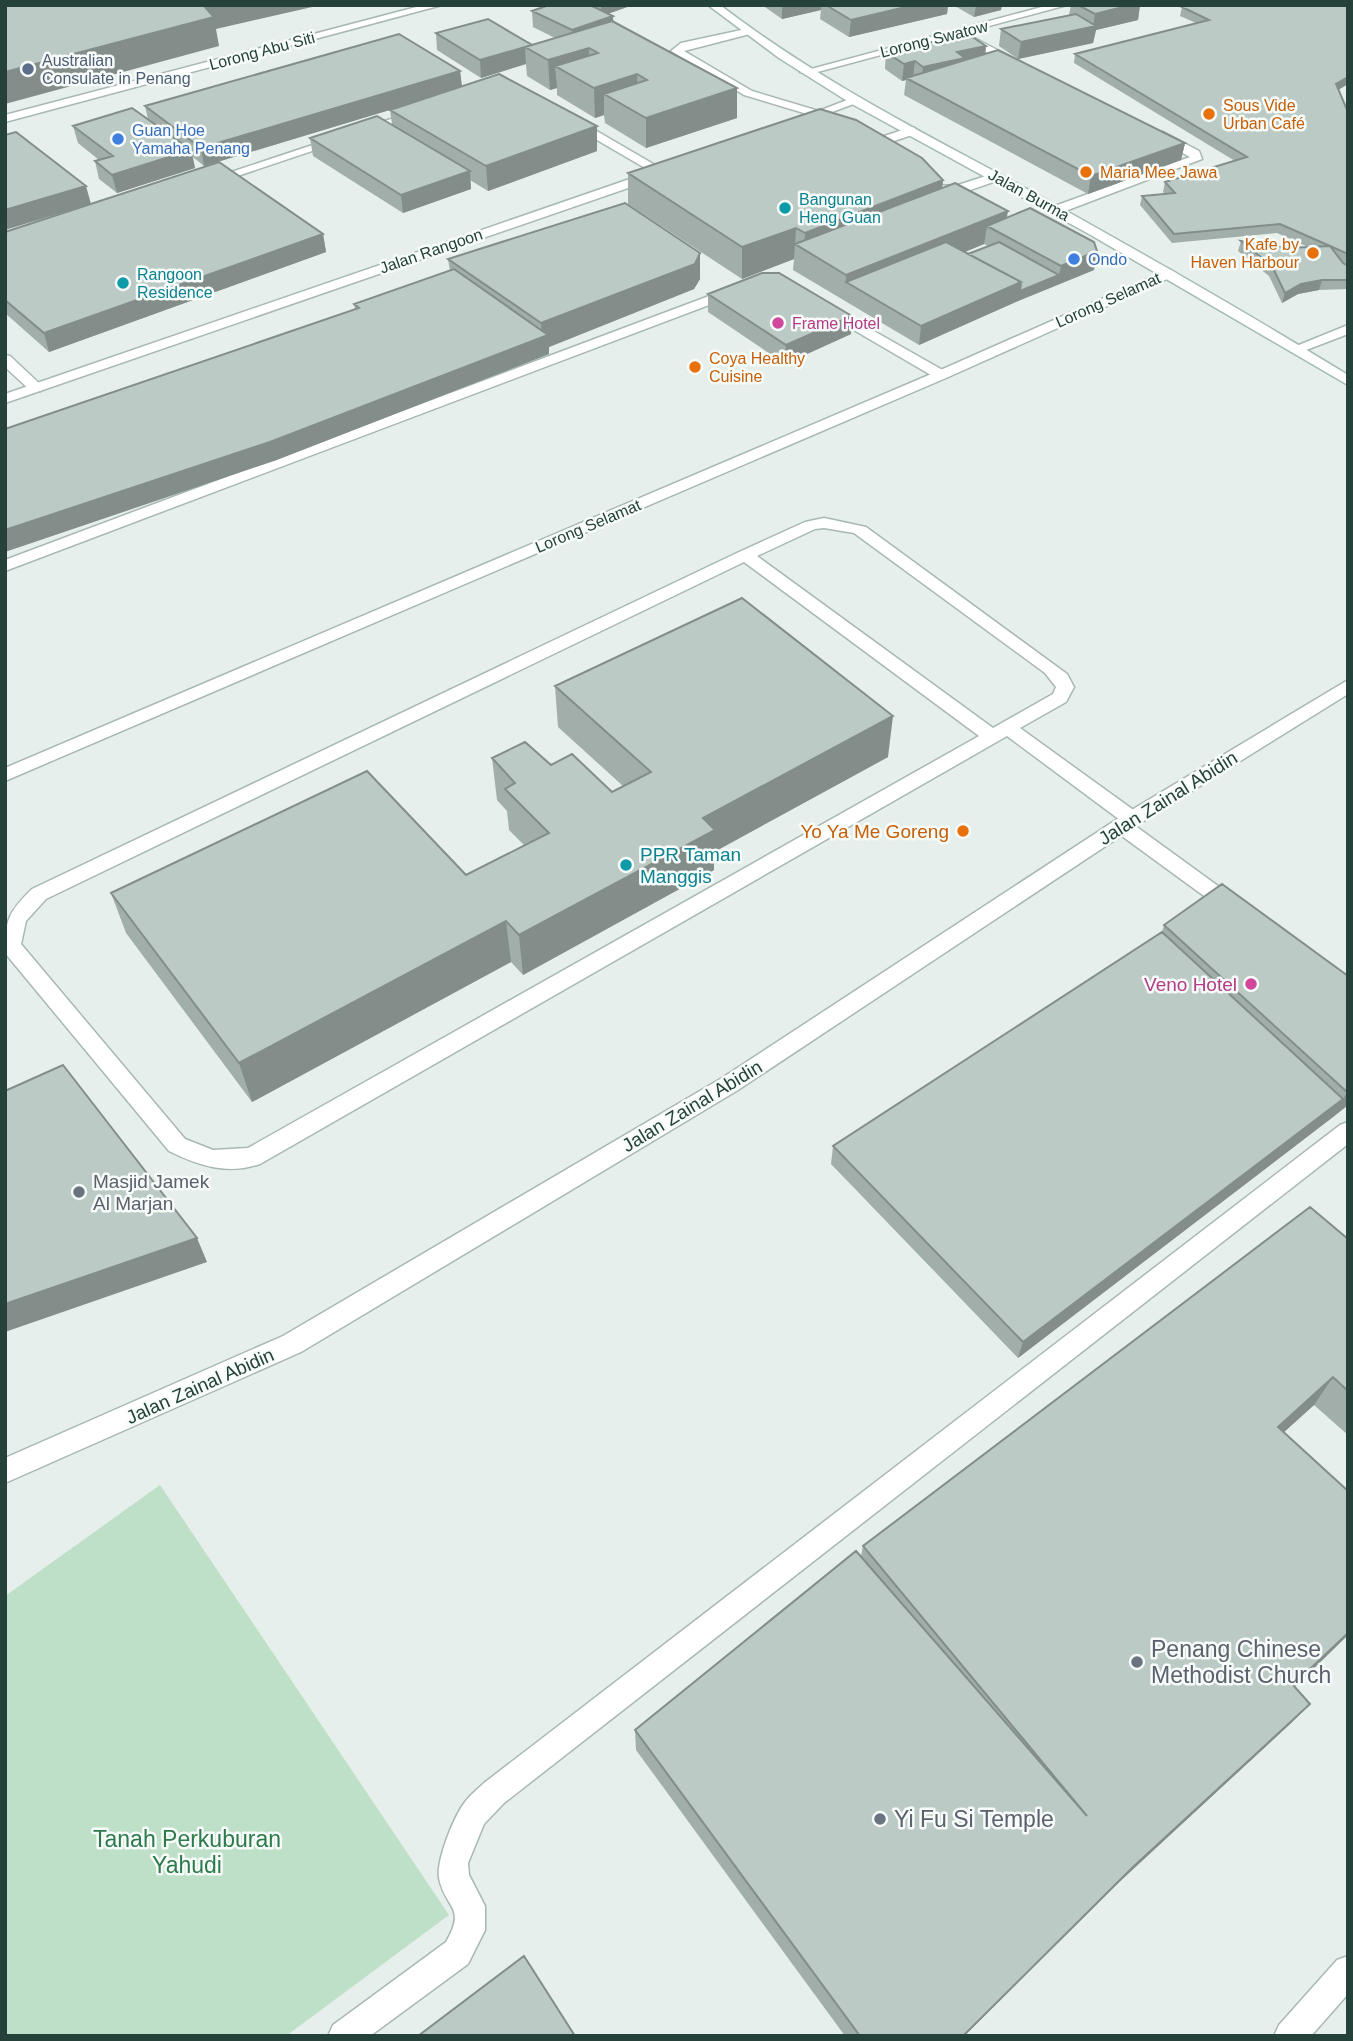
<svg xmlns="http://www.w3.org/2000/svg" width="1353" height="2041" viewBox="0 0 1353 2041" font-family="Helvetica,sans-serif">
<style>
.green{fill:#bfe0c8}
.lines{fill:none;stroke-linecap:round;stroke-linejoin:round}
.lane-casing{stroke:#a8b8b2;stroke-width:3}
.street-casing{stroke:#a8b8b2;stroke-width:3}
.secondary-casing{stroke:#a4bbb3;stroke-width:3}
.lane{fill:#fff;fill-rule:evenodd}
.street{fill:#fff;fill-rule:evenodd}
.secondary{fill:#fff;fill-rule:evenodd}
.wall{fill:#a1aea9;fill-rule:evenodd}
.shaded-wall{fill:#838d89}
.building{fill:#bbcac4;stroke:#838d89;stroke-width:2}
.service-dot{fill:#5c6f8a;stroke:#f7fbf9;stroke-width:2.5}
.food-dot{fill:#e8710a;stroke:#f7fbf9;stroke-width:2.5}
.shop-dot{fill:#3f7fe0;stroke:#f7fbf9;stroke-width:2.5}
.culture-dot{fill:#0f9aa8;stroke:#f7fbf9;stroke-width:2.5}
.hotel-dot{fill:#d1479c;stroke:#f7fbf9;stroke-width:2.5}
.worship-dot{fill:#6b7280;stroke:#f7fbf9;stroke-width:2.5}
.labels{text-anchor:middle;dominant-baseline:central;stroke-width:5;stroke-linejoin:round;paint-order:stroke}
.far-street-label{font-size:16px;fill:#24423a;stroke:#f7fbf9}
.far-service-label{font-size:16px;fill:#4e5e75;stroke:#f7fbf9;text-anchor:start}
.far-food-label{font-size:16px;fill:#c56008;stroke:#f7fbf9;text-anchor:start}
.far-shop-label{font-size:16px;fill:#366cbe;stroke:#f7fbf9;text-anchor:start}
.far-culture-label{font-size:16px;fill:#0d838f;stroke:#f7fbf9;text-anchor:start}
.far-hotel-label{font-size:16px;fill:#b23c85;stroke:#f7fbf9;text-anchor:start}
.street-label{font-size:19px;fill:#24423a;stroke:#f7fbf9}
.food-label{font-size:19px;fill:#c56008;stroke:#f7fbf9;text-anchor:end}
.culture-label{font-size:19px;fill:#0d838f;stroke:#f7fbf9;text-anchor:start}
.hotel-label{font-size:19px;fill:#b23c85;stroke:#f7fbf9;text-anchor:end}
.worship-label{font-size:19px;fill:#5b616d;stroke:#f7fbf9;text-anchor:start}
.near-worship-label{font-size:23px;fill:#5b616d;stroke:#f7fbf9;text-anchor:start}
.near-park-label{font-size:23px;fill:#2d7a4b;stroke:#f7fbf9}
</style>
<rect width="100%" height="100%" fill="#e6efeb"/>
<path class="green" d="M160,1485L449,1915L286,2036H5V1596Z"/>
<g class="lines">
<defs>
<path id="lane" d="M746,29L751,32L750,34L684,51L752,91L822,112V116H814L744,95L671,51L681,43Z
M953,31H961L1024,64L1014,66L953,35Z
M415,111L425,113L214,184H206L204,181Z
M568,119H576L667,172L657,175L568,123Z
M911,127L915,128V134L876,147L882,153L880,156H872L864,148L867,142Z
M1155,132H1163L1199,151L1202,159L1060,213H1052V207L1190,157L1155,138Z
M995,173L999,174V180C980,186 949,202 931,189L937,185L955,186Z
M733,287L738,288V294L5,571V560Z
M828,305L946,372L948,375L941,379L936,378L823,312L821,309Z
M1348,325V334L1301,352H1291L1289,349Z
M5,355L10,356L41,385L43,388L41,391H31L5,367Z
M824,518L866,527L1067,674L1074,687L1066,702L1020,728L1139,814L1141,819L1134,825L1240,902L1243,907L1240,912L1233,914L1226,912L1115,831L1112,826L1120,820L1007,736L260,1164C228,1175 199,1166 169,1151L5,953C5,921 8,912 32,889L739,552L805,522ZM824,528L854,533L1045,673L1056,687L1053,694L993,728L757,556L815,529ZM744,562L979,736L248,1148L213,1150L185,1139L21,944L26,921L46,899Z
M1348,1122V1144L504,1803L484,1824L468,1863L469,1875L485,1906V1930L468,1964L370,2036H328L333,2025L446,1942C467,1906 445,1909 439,1878C436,1861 454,1816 465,1802C470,1795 478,1789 484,1783L1340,1125Z"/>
<path id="street" d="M424,5H442L5,122V115Z
M1049,5H1067L810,74L800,72Z
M855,97L861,100L859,102L805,122L795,120Z
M653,171L659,175L657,178L5,403V394Z
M1169,269L1176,273L1174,276L946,378L5,781V768L936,372Z
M1348,680V694L1139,824L738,1090L301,1352L5,1483V1458L283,1336L722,1078L1125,814Z
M1348,1956V1994L1311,2036H1274L1279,2025L1337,1960Z"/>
<path id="secondary" d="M708,5H720C812,76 914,128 1016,183C1128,245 1239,308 1348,375V385L1089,234L852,104L779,58Z"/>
</defs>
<use href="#lane" class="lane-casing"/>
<use href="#street" class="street-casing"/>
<use href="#secondary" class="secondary-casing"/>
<use href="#lane" class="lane"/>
<use href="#street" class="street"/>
<use href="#secondary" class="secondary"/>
</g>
<path class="wall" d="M549,5H633L608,14L614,22L737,88V118L646,148L605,123L604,115L595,118L557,95V88L550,90L527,76L526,64L481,78L437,50L436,33L532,45L555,38L533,27L532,11Z
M762,5H948L947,14L849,37L820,19L821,10L782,19Z
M953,5H1002L1001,10L974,17Z
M1071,5H1140L1138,20L1096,30L1093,43L1018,59L999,46L1001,29L1069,15Z
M1182,7L1348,84L1338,90L1348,112V265L1342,263L1348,266V289L1319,290L1298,294L1282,303L1269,276L1238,251L1241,241L1288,248L1308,247L1277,233L1172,243L1140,205L1142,196L1165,194L1163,192L1165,182L1235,161L1074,63L1075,54L1196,23L1180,16Z
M986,46L985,54L1185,143L1181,160L1088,194L904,95L906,80L902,81L885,69L886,52Z
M460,71L462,86L597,151L488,191L470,180L471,189L403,213L313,156L310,138L392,125L390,110L204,166L193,157L195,168L117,193L99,179L95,161L99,160L78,143L73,126L148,119L145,106Z
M628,173L943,180L942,188L1007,217L1097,251L1094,270L1018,301L919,345L793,270L794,259L742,279L628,204ZM984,244L988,246L968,254L965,252Z
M5,232L323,234L326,252L49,352L5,313Z
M448,259L700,279L694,289L549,347V354L274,461L355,309L354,304L450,271Z
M708,294L852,316L851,334L785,364L708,312Z
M555,686L888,757L714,852V870L523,975L511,962L252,1102L126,933L111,893L466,875L524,845L509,830L507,811L497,800L492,758L551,765L612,792L623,786L558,727Z
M1164,925L1348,976V1105L1333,1117L1018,1358L831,1164L833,1146L1162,932Z
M1348,1239V1435L1314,1405L1284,1432L1348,1491V1635L1295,1687L1310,1704L1290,1724L1117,1884L964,2036H845L636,1750L635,1730L861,1556L863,1546Z"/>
<path class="shaded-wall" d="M201,5H321L216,29L219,46L5,104V72Z
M601,5H633L601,16Z
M782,5H821V10L782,19Z
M914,5H948L947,14L849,37L851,20Z
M976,5H1002L1001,10L974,17Z
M1131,5H1140L1138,20L1096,30L1093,43L1018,59L1021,42L1093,27L1095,14Z
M613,16L614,33L573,47L572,30Z
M986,46L984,63L921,84L923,67L957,52Z
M525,47L526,64L481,78L480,60Z
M589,48L590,77L555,66L557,88L550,90L548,60Z
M915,61L913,78H906V80L902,81L904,64Z
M460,71L462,88L204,166L201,148Z
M637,74L638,104L604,94V115L595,118L594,88Z
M1348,77V84L1333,93L1336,84Z
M737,88V118L646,148V118Z
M597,126V151L488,191L486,166Z
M1185,143L1181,160L1088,194L1091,176Z
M191,150L195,168L117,193L112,175Z
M470,171L471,189L403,213L401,195Z
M943,180L940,211L804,250L805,233Z
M86,186L91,204L5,230V210Z
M1008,211L1004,235L987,226L984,244L864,293L846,282V275Z
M796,228L794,259L742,279V247Z
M323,234L326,252L49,352L44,333Z
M1097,251L1094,270L1018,301L919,345L921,326L1021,282L1059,275L1061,266Z
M700,253V279L694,289L549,347V354L274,461L5,552V530L542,338L541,323Z
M1322,280L1319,290L1298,294L1282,303L1285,293L1301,284Z
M852,316L851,334L785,364L786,345Z
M893,716L888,757L714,852V870L523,975L519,935L703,818Z
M506,921L511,962L252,1102L239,1063Z
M1348,1091V1105L1333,1117L1018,1358L1023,1342L1343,1099Z
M197,1238L207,1262L5,1332V1304Z
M1333,1377L1314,1405L1261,1453L1278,1427Z
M1348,1633V1635L1274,1707L1293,1685Z
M1310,1704L1290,1724L1117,1884L964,2036H963L1133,1867Z"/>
<path class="building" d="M5,5H203L214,17L5,72Z
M549,5H590L613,16L572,30L532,11Z
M826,5H914L851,20Z
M1078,5H1131L1095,14Z
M1189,5H1348V77L1336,84L1348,112V254L1330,246L1343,263L1348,266V280H1322L1301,284L1285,293L1272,266L1241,241L1288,248L1330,246L1280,224L1174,234L1142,196L1175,193L1165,182L1247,157L1075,54L1209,20L1182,7Z
M1076,14L1096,26L1021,42L1001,29Z
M488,19L532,45L480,60L436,33Z
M612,21L737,88L646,118L604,94L647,80L637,74L594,88L555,66L598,53L589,48L548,60L525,47Z
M399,34L460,71L201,148L145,106Z
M968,34L986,46L957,52L965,58L923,67L915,61L904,64L886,52Z
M998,50L1185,143L1091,176L906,78Z
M499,74L597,126L486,166L390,110Z
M132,108L191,150L112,175L95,161L113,156L73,126Z
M820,109L856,120L922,158L943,180L805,233L796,228L742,247L628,173Z
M377,116L470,171L401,195L310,138Z
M16,132L86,186L5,210V135Z
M219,162L323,234L44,333L5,300V232Z
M955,183L1008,211L846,275L795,244Z
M625,203L700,253L695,264L541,323L448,259Z
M1030,208L1094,242L1097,251L1061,266L987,226Z
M946,242L1021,282L921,326L846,282Z
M999,242L1059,275L1020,291L1021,282L968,254Z
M454,269L548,335L270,442L5,530V429L359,308L354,304Z
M762,273H779L852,316L786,345L708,294Z
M742,598L893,716L703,818L715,830L519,935L506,921L239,1063L111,893L367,771L466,875L549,833L505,789L515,783L492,758L525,742L551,765L572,754L612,792L651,772L555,686Z
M1222,884L1348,976V1091L1347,1092L1164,925Z
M1162,932L1343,1099L1023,1342L833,1146Z
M63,1065L197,1238L5,1304V1091Z
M1310,1207L1348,1239V1391L1333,1377L1278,1427L1348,1491V1633L1293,1685L1310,1704L1133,1867L963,2036H860L635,1730L856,1551L1087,1816L863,1546Z
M524,1956L575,2036H418Z"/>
<circle class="service-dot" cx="28" cy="69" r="7"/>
<g class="food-dot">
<circle cx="1209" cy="114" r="7"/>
<circle cx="1086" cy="172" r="7"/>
<circle cx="1313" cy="253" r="7"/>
<circle cx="695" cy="367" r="7"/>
<circle cx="963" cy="831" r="7"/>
</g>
<g class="shop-dot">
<circle cx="118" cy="139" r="7"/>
<circle cx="1074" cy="259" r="7"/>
</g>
<g class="culture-dot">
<circle cx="785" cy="208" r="7"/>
<circle cx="123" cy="283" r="7"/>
<circle cx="626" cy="865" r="7"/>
</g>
<g class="hotel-dot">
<circle cx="778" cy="323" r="7"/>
<circle cx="1251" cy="984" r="7"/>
</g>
<g class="worship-dot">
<circle cx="79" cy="1192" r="7"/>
<circle cx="1137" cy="1662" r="7"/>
<circle cx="880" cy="1819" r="7"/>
</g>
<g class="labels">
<g class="far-street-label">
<text transform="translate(934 39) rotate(-14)">Lorong Swatow</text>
<text transform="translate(262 51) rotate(-15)">Lorong Abu Siti</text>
<text transform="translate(1029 195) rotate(29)">Jalan Burma</text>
<text transform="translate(431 251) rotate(-19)">Jalan Rangoon</text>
<text transform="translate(1108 300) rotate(-24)">Lorong Selamat</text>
<text transform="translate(588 526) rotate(-23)">Lorong Selamat</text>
</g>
<g class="far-service-label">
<text x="42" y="60">Australian<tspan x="42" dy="18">Consulate in Penang</tspan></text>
</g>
<g class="far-food-label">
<text x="1223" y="105">Sous Vide<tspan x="1223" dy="18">Urban Café</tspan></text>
<text x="1100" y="172">Maria Mee Jawa</text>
<text x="1299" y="244" text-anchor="end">Kafe by<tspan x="1299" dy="18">Haven Harbour</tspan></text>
<text x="709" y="358">Coya Healthy<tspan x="709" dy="18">Cuisine</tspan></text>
</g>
<g class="far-shop-label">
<text x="132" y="130">Guan Hoe<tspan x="132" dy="18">Yamaha Penang</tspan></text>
<text x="1088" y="259">Ondo</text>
</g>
<g class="far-culture-label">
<text x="799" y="199">Bangunan<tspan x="799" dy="18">Heng Guan</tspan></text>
<text x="137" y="274">Rangoon<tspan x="137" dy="18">Residence</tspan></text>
</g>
<g class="far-hotel-label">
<text x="792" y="323">Frame Hotel</text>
</g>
<g class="street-label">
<text transform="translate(1168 798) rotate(-32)">Jalan Zainal Abidin</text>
<text transform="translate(692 1106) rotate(-31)">Jalan Zainal Abidin</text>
<text transform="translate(200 1386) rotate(-24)">Jalan Zainal Abidin</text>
</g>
<g class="food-label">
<text x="949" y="831">Yo Ya Me Goreng</text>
</g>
<g class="culture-label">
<text x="640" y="854">PPR Taman<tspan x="640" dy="22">Manggis</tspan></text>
</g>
<g class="hotel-label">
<text x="1237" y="984">Veno Hotel</text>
</g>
<g class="worship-label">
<text x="93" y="1181">Masjid Jamek<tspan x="93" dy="22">Al Marjan</tspan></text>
</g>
<g class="near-worship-label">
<text x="1151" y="1649">Penang Chinese<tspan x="1151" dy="26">Methodist Church</tspan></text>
<text x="894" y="1819">Yi Fu Si Temple</text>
</g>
<g class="near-park-label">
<text x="187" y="1839">Tanah Perkuburan<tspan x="187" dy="26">Yahudi</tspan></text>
</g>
</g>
<rect width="1353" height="2041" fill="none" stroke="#24423a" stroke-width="14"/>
</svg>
